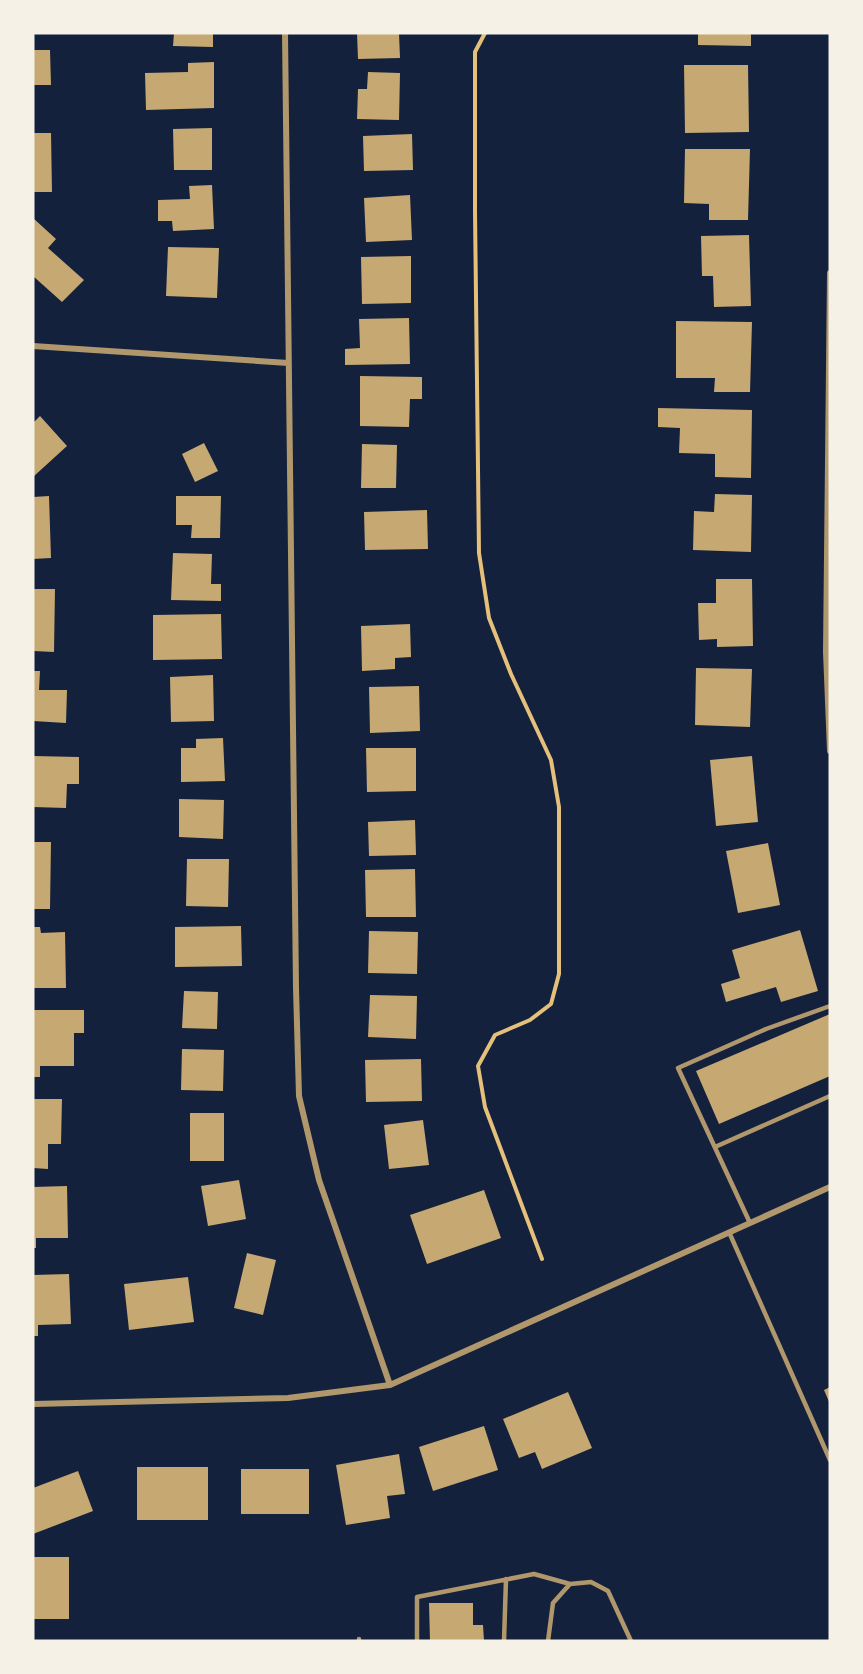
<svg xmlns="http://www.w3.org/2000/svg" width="863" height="1674" viewBox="0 0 863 1674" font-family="Helvetica,sans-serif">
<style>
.building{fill:#c6a872}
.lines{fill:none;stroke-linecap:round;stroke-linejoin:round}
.path{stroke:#e5c07b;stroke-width:4}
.service{stroke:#b1986c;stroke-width:4.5}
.minor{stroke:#b1986c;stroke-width:6}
</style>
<rect width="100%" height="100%" fill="#14213d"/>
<path class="building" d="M174,33H213V47L173,46Z
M357,33H399L400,58L358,59Z
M698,33H751V46L698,45Z
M33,50H50L51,85H33Z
M214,62V108L146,110L145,73L188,72V63Z
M684,65H748L749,132L685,133Z
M368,72L400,73L399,120L357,119L358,89H367Z
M212,128V170H174L173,129Z
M33,133H51L52,192H33Z
M412,134L413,170L364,171L363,136Z
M685,149H750L748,220H709V204L684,203Z
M212,185L214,229L173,231L172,221H158V200L190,199L189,186Z
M410,195L412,240L366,242L364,198Z
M33,218L56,239L48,248L84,280L62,302L33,276Z
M749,235L751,306L714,307L713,276H702L701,236Z
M168,247L219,248L217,298L166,296Z
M411,256V303L362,304L361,257Z
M409,318L410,364L345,365V349L360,348L359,319Z
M676,321L752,322L750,392H714L715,378H676Z
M360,376L422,377V399H410L409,427L360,426Z
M658,408L752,410L751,478L715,477V454L679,453L680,428L658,427Z
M40,416L67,446L33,477V423Z
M204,443L218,471L195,482L182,454Z
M362,444L397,445L396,488H361Z
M715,494L752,495L751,552L693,550L694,511L714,512Z
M49,496L51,558L33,559V497Z
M176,496H221L220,538H191L192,525H176Z
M427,510L428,549L365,550L364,512Z
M173,553L212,554L211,584H221V601L171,600Z
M716,579H752L753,646L717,647V639L699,640L698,603H716Z
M33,589H55L54,652L33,651Z
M221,614L222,659L153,660V615Z
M410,624L411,657L395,658V669L362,671L361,626Z
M696,668L752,669L750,727L695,725Z
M33,671H40L39,690H67L66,723L33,721Z
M213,675L214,721L171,722L170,677Z
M419,686L420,731L370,733L369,687Z
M223,738L225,781L181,782V748H196V739Z
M366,748H416V791L367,792Z
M33,756L79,757V784H67L66,808L33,807Z
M752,756L758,822L716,826L710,760Z
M179,799L224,800L223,839L179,837Z
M415,820L416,855L369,856L368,822Z
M33,842H51L50,909H33Z
M768,843L780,905L738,913L726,851Z
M187,859H229L228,907L186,906Z
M415,869L416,917H366L365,870Z
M241,926L242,966L175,967V927Z
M33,927H40L41,933L65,932L66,988H33Z
M800,930L818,991L781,1002L776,987L726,1002L721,984L740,978L732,950Z
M369,931L418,932L417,974L368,973Z
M184,991L218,992L217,1029L182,1028Z
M370,995L417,996L416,1039L368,1037Z
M33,1010H84V1033H74V1066H40V1077H33Z
M830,1014V1076L719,1124L696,1071Z
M182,1049L224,1050L223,1091L181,1090Z
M421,1059L422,1101L366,1102L365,1060Z
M33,1099H62L61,1144H48V1169L33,1168Z
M190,1113H224V1161H190Z
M423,1120L429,1165L389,1169L384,1125Z
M239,1180L246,1219L208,1226L201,1186Z
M67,1186L68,1238H36V1248H33V1187Z
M484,1190L501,1238L427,1264L410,1215Z
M247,1253L276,1260L263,1315L234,1308Z
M69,1274L71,1324L38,1325V1336H33V1275Z
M188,1277L194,1322L129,1330L124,1284Z
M830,1387V1404L824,1390Z
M568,1392L592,1448L542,1469L535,1452L519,1458L503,1419Z
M484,1426L498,1470L433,1491L419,1447Z
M399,1454L405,1494L387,1496L390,1518L346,1525L336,1465Z
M137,1467H208V1520H137Z
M241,1469H309V1514H241Z
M78,1471L93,1511L33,1534V1488Z
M33,1557H69V1619H33Z
M429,1603H473V1625H483L484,1641H430Z"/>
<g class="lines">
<path class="path" d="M485,33L475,52V211L479,553L489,618L511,674L551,760L559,807V974L551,1004L530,1020L495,1035L478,1066L485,1107L542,1259"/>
<path class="service" d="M715,1147L830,1096
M750,1223L678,1068L766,1029L830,1006
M729,1232L830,1460
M359,1639V1641
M417,1641V1597L534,1574L570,1584
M504,1641L506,1579
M548,1641L553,1603L570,1584L591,1582L608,1591L631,1641"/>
<path class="minor" d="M285,33L296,988L299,1096L319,1180L390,1385
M830,273L826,652L830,751
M33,346L288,363
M33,1404L288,1398L390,1385L830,1187"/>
</g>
<rect width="863" height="1674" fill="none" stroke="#f6f1e7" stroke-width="69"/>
</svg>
